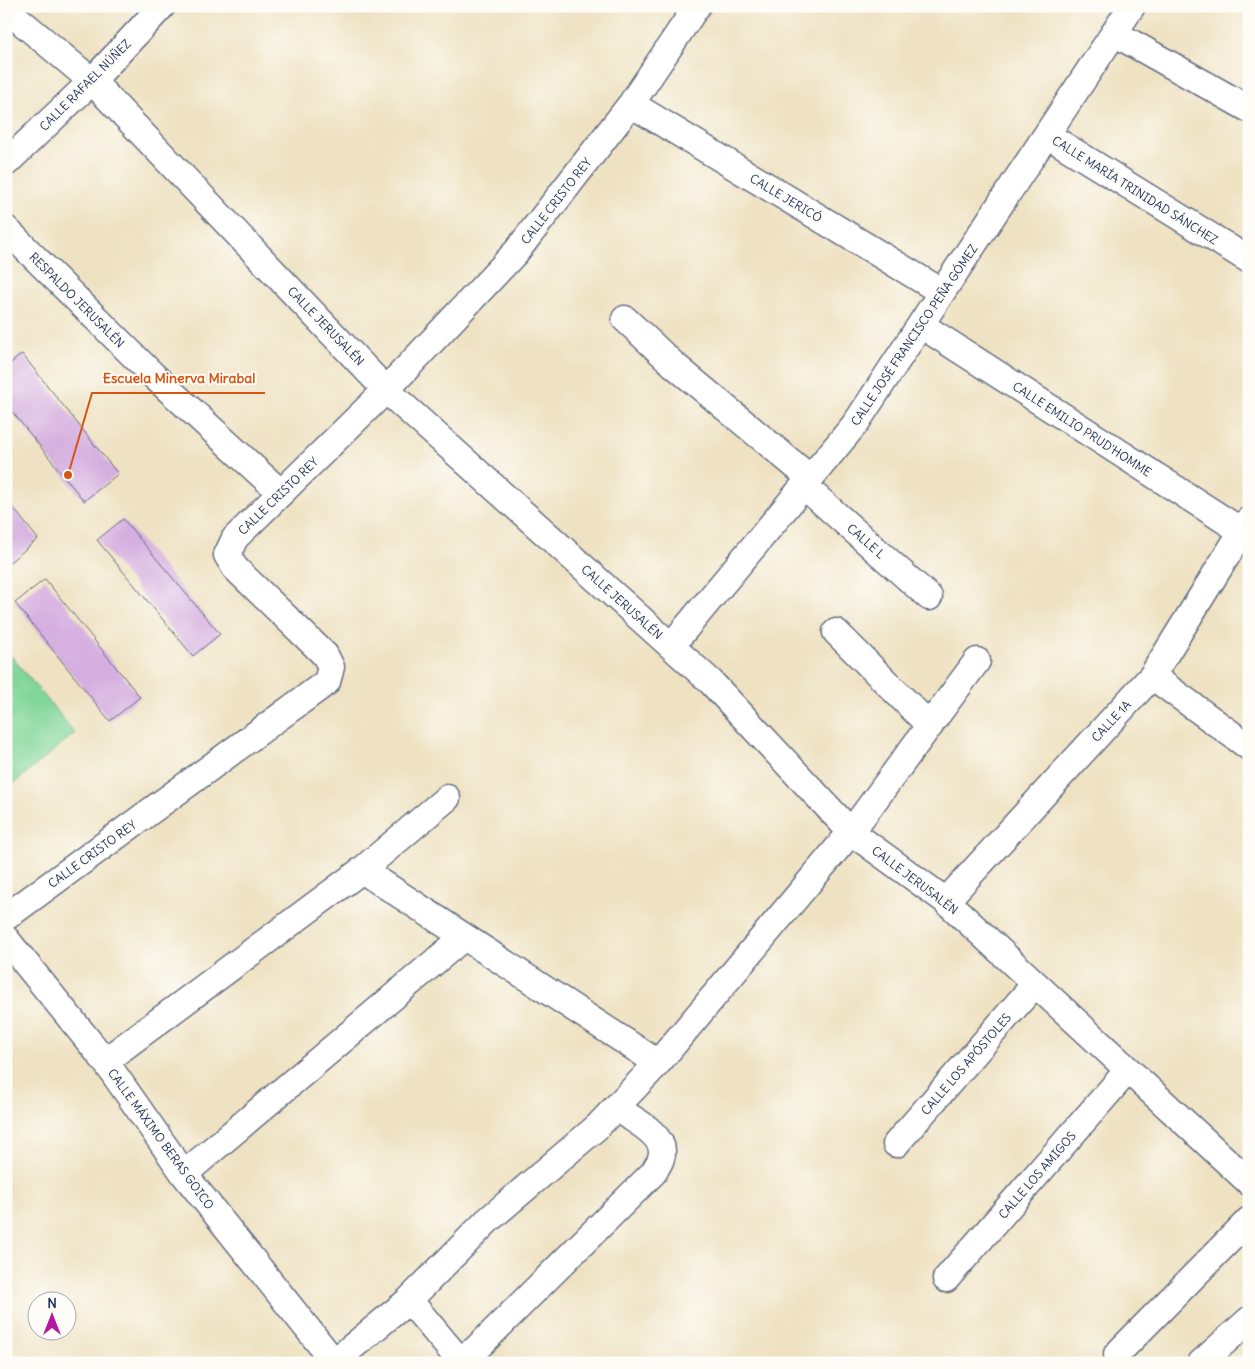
<svg xmlns="http://www.w3.org/2000/svg" width="1255" height="1369" viewBox="0 0 1255 1369" font-family="Delius,sans-serif">
<style>
.green{fill:#81d699;stroke:#4e827c}
.building{fill:#d5afe0}
.lines{fill:none;stroke-linecap:round;stroke-linejoin:round}
.minor-casing{stroke:#656e81;stroke-width:29}
.minor{stroke:#fff;stroke-width:26}
.labels{text-anchor:middle;dominant-baseline:central;stroke-width:4;stroke-linejoin:round;paint-order:stroke}
.street-label{font-size:12px;fill:#1b2f5e;stroke:#fdfcf7}
.leader{fill:none;stroke:#d45514;stroke-width:2}
.callout-dot{fill:#d45514;stroke:#fdfcf7;stroke-width:2}
.callout-label{font-size:14px;text-anchor:middle;font-weight:bold;fill:#d45514;stroke:#fdfcf7;stroke-width:4;stroke-linejoin:round;paint-order:stroke}
</style>
<rect width="100%" height="100%" fill="#fdfcf7"/>
<filter id="ink" filterUnits="userSpaceOnUse"><feTurbulence type="fractalNoise" baseFrequency=".02" numOctaves="2"/><feDisplacementMap in="SourceGraphic" scale="10" xChannelSelector="R" yChannelSelector="G"/><feConvolveMatrix kernelMatrix="1 2 1 2 8 2 1 2 1" color-interpolation-filters="sRGB"/></filter>
<filter id="wash" filterUnits="userSpaceOnUse"><feTurbulence type="fractalNoise" baseFrequency=".0096" numOctaves="4" result="noise"/><feDisplacementMap in="SourceGraphic" scale="20" xChannelSelector="R" yChannelSelector="G"/><feGaussianBlur stdDeviation="1.12" result="paint"/><feColorMatrix in="noise" values="0 0 0 0 0 0 0 0 0 0 0 0 0 0 0 0 0 1.4 0 .05"/><feComposite in="paint" operator="in"/></filter>
<g filter="url(#wash)">
<rect width="100%" height="100%" fill="#efe2c2"/>
<path class="green" d="M6,650L75,733L6,790Z"/>
<g id="blocks">
<path class="building" d="M22,354L118,474L84,501L6,404V367Z
M6,499L38,539L6,565Z
M123,519L220,634L193,656L97,540Z
M45,579L140,697L110,721L15,603Z"/>
</g>
</g>
<g filter="url(#ink)">
<use href="#blocks" fill-opacity="0" stroke="#656e81" stroke-width="1"/>
<g class="lines">
<defs>
<path id="minor" d="M6,9L92,81L386,390L711,682L851,832L946,901L1249,1182
M1114,33L1249,109
M631,104L942,292
M1047,135L1249,260
M6,163L92,81L162,6
M6,229L154,376L281,493
M625,319L673,364L810,478
M921,325L1243,532
M804,486L929,597
M836,632L930,726
M671,646L856,423L942,292L1132,6
M1152,676L1249,747
M362,870L658,1063
M946,901L1152,676L1249,520
M6,917L327,682L331,667L325,655L235,568L227,555L235,538L386,390L516,252L631,104L697,6
M6,939L105,1061L184,1174L335,1363
M105,1061L362,870L447,798
M896,1144L1035,984
M184,1174L464,937
M946,1279L1128,1070
M409,1300L455,1355L465,1356L475,1350L654,1172C656,1167 660,1163 661,1158C669,1135 630,1118 615,1108
M1117,1354L1249,1220
M334,1362L409,1300L487,1221L597,1127L658,1063L851,832L977,661
M1201,1363L1249,1320"/>
</defs>
<use href="#minor" class="minor-casing"/>
<use href="#minor" class="minor"/>
</g>
</g>
<g class="labels">
<g class="street-label">
<text transform="translate(85 85) rotate(-45)">CALLE RAFAEL NÚÑEZ</text>
<text transform="translate(1135 190) rotate(32)">CALLE MARÍA TRINIDAD SÁNCHEZ</text>
<text transform="translate(786 198) rotate(31)">CALLE JERICÓ</text>
<text transform="translate(556 201) rotate(-52)">CALLE CRISTO REY</text>
<text transform="translate(77 300) rotate(45)">RESPALDO JERUSALÉN</text>
<text transform="translate(326 326) rotate(46)">CALLE JERUSALÉN</text>
<text transform="translate(914 335) rotate(-56)">CALLE JOSÉ FRANCISCO PEÑA GÓMEZ</text>
<text transform="translate(1082 429) rotate(33)">CALLE EMILIO PRUD'HOMME</text>
<text transform="translate(278 496) rotate(-44)">CALLE CRISTO REY</text>
<text transform="translate(866 541) rotate(41)">CALLE L</text>
<text transform="translate(622 602) rotate(42)">CALLE JERUSALÉN</text>
<text transform="translate(1111 721) rotate(-47)">CALLE 1A</text>
<text transform="translate(92 854) rotate(-36)">CALLE CRISTO REY</text>
<text transform="translate(915 880) rotate(37)">CALLE JERUSALÉN</text>
<text transform="translate(966 1064) rotate(-49)">CALLE LOS APÓSTOLES</text>
<text transform="translate(161 1139) rotate(54)">CALLE MÁXIMO BERAS GOICO</text>
<text transform="translate(1037 1175) rotate(-49)">CALLE LOS AMIGOS</text>
</g>
</g>
<path class="leader" d="M68 475L92 393H265"/>
<circle class="callout-dot" cx="68" cy="475" r="5"/>
<g class="callout-label">
<text x="179" y="383">Escuela Minerva Mirabal</text>
</g>
<rect width="1255" height="1369" fill="none" stroke="#fdfcf7" stroke-width="25"/>
<g transform="translate(52 1316)"><circle r="24" fill="#fdfcf7" stroke="#a3aaba"/>
<path d="M0-4L9 19L0 12L-9 19Z" fill="#b5179e"/>
<text y="-8" font-size="14" font-weight="bold" text-anchor="middle" fill="#1b2f5e">N</text>
</g>
</svg>
